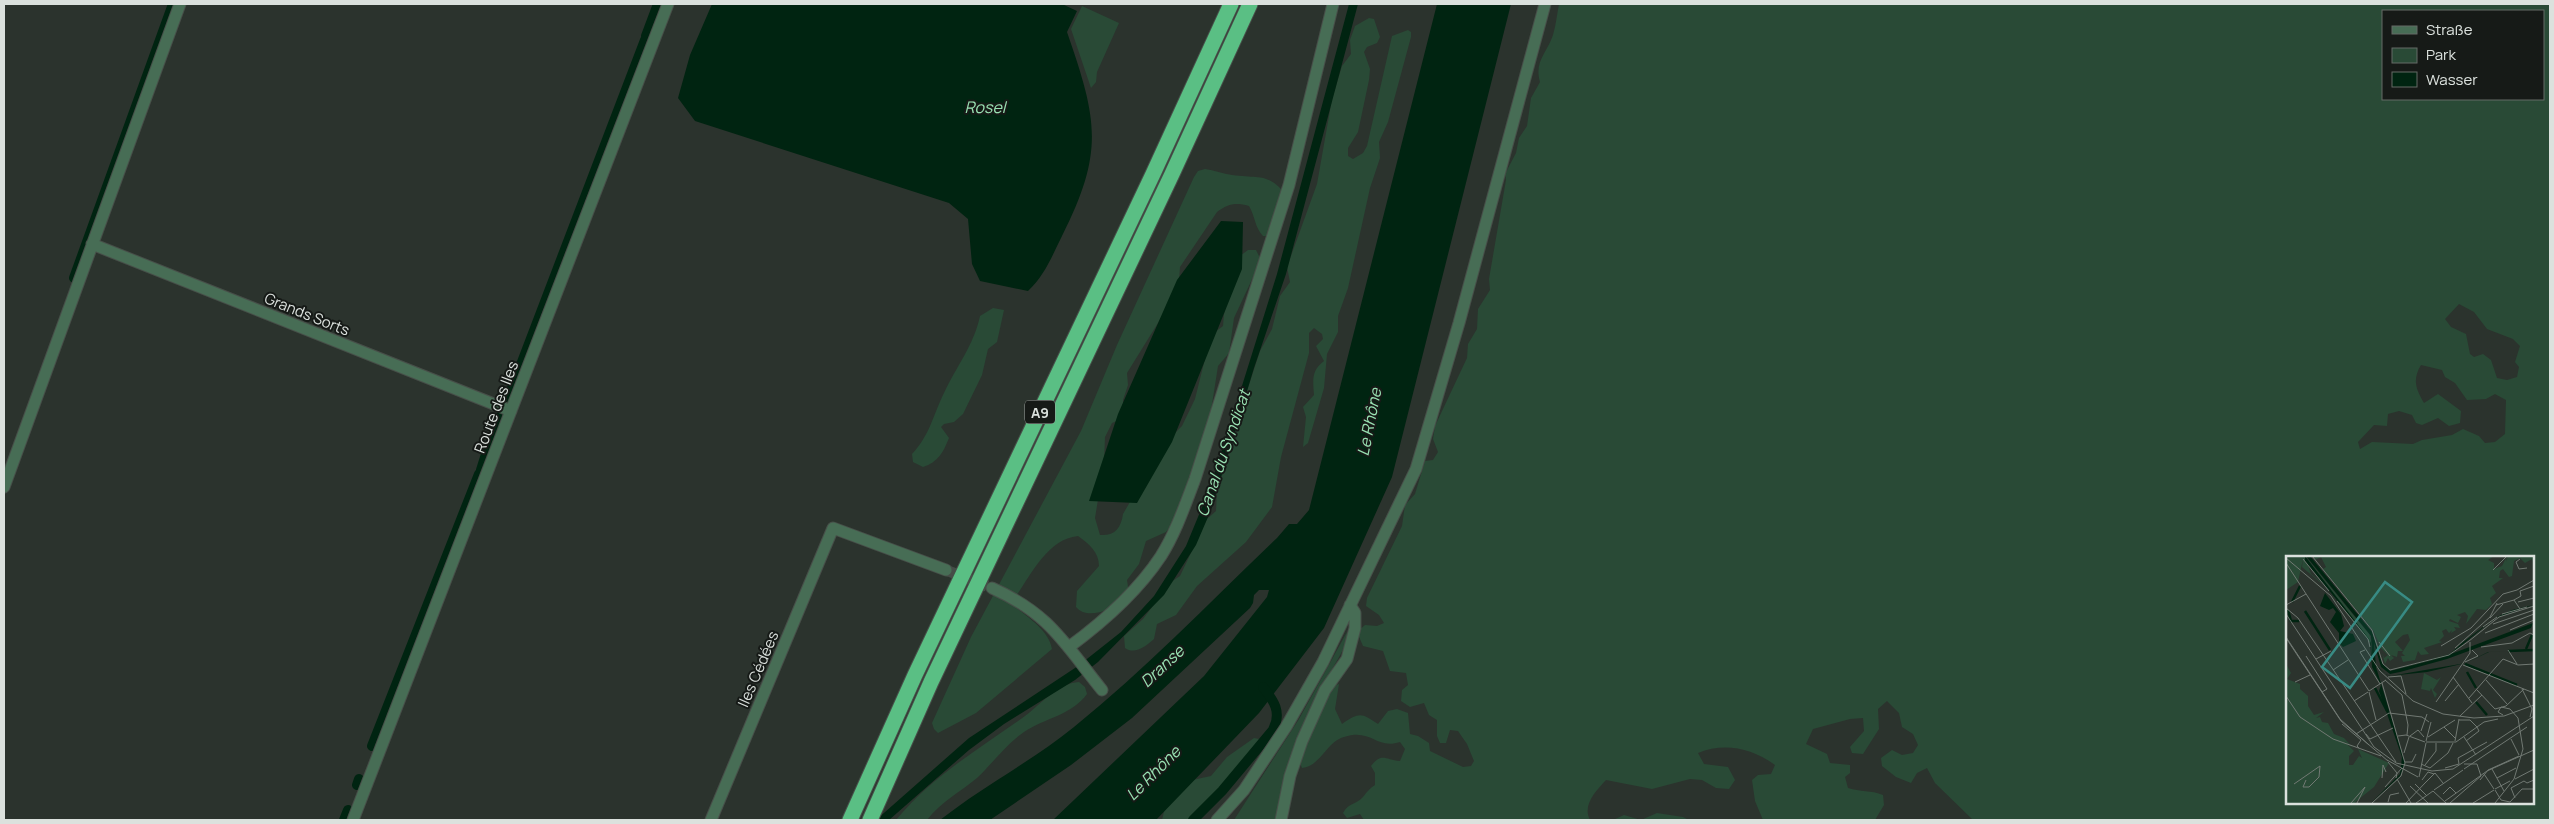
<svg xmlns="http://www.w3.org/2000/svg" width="2554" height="824" viewBox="0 0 2554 824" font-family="Manrope,sans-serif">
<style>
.green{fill:#294a36;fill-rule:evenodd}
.water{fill:#002411}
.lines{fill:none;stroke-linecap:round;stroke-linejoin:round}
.canal{stroke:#002411;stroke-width:10}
.minor-tunnel{stroke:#454d47;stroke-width:11;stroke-dasharray:11 5.5;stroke-linecap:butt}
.minor-casing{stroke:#474f49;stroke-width:13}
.highway-casing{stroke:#474f49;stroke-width:17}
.minor{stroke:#476d55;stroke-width:11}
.highway{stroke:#5abf84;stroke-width:15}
.labels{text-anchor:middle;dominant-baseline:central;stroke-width:4;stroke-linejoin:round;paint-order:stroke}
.shield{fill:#161a17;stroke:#a0a5a2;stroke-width:1}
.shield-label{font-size:14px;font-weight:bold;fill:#dbe1dd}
.street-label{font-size:15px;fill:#dbe1dd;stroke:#161a17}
.water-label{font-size:16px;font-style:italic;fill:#99e2b3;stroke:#161a17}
.inset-river{fill:none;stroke:#002411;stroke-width:2.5}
.inset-road{fill:none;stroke:#717973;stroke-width:1}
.view{fill:#388b84;fill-opacity:0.15;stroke:#388b84;stroke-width:2.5}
.inset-edge{fill:none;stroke:#dbe1dd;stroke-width:2.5}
</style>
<rect width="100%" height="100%" fill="#2b332d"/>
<path class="green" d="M1559,4H2550V820H1973L1935,783L1927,768L1917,773L1911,783L1896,777L1882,766L1881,758L1892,750L1902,755L1913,753L1918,745L1913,734L1902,727L1899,713L1887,701L1878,709L1879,729L1863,754L1852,753L1850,747L1864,731L1863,718L1850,719L1813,729L1806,744L1827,754L1830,763L1850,765V773L1845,777L1848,788C1860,792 1871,790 1883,795L1884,805L1875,820H1763L1755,801L1752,780L1758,775L1771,774L1775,765C1752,748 1724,742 1698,753L1704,764L1728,767L1735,780L1729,789L1716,788L1702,780L1690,779L1652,789L1606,780C1596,791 1582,805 1590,820H1364L1360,814L1347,818L1343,813C1349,802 1356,805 1363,797C1367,792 1369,789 1375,785V773L1371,766C1382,752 1385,760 1400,761L1405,749L1400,742C1376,750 1372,728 1344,737C1326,742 1321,766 1302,768L1300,763L1302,753L1329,687L1339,684L1335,709L1342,724C1360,712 1361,713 1378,724L1388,711L1397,709L1408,713L1410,734L1418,736L1429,743L1430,751L1463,767L1471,766L1474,761L1467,744L1458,731L1450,730L1446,743H1440L1437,736V720L1429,715L1424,703L1410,707L1401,701L1402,690L1408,685L1406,673L1390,671L1383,651L1363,646L1357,632L1365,625L1377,626L1384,623L1379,615L1366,606L1367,598L1402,526L1405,505L1415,494L1425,461L1433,460L1438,452L1433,439L1435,426L1467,358L1468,344L1477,329L1478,309L1490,290L1489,279L1506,180L1505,174L1516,153L1519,138L1527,126L1531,98L1540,82C1534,61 1547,53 1553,35C1556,25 1557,14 1559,4ZM2383,11H2543V99H2383ZM2459,304L2474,312L2487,329L2513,339L2520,346L2515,362L2519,367L2517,377L2507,380L2497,378L2491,360L2483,354L2474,357L2470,354L2466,334L2451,327L2445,319ZM2421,365L2442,370L2445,377L2455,383L2467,400L2486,399L2495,394L2506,400L2505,434L2495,442L2485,443L2479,436L2463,429L2452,435L2422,440L2413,444L2372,442L2360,449L2358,442L2374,425L2387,426L2388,414L2399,411L2412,415L2416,423L2422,425L2438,418L2449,426L2460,423L2461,411L2438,394L2424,403C2416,389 2412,380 2421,365ZM2288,558H2533V803H2288Z
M1082,6L1119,23L1097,72L1096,82L1091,88L1071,29Z
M1369,18L1374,19L1380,37L1377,43L1367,47L1364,52L1370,69L1369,80L1358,132L1348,148V156L1353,159L1363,153L1367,146L1392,36L1408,30L1411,32V37L1388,122L1379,142L1380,158L1370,188L1348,288L1338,316V332L1327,354L1324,388L1308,443L1303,447L1306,417L1303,407L1314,395C1313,380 1311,371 1324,361L1316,346L1323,339L1322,334L1314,328L1309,333V353L1281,457L1272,507L1246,542L1197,586L1176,615L1157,624L1154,639C1146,646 1135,655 1125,648L1124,636L1143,619L1171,582L1180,576L1207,519L1216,511L1217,491L1242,414L1244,400L1260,351L1272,329L1280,296L1290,282L1287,267L1317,184L1332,99L1342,66L1351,54L1350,40L1355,26Z
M1205,169C1214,170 1223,174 1232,175C1262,179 1268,172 1289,198L1267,236H1263C1255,228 1255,216 1249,206C1235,202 1228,204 1217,212L1180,267L1179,281L1166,310L1127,373L1128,385L1123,400L1124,418L1112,423L1105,437L1104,463L1095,518L1100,535C1115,536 1121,528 1123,514L1163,445L1182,426L1195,399L1211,335L1223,326L1224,314L1240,256L1248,250H1256L1261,260L1234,318L1229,353L1218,366L1199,487L1193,498L1166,532L1146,541L1139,564L1127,580L1130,600L1125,604C1110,608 1088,621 1076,607L1077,591L1099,566C1099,552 1089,544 1078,536C1046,539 1029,579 1012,602L1013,605C1027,617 1049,630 1052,649L976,713L938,733L934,729L932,723L971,637L1081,431L1117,345L1194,177L1198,171Z
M993,308L1004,310L997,342L988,349L982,375L963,414L954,422L944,424L941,427L949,438C943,453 938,462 923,467L913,462L912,454C930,435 933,415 944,393C956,367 974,345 980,316Z
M1347,632L1348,641L1320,691L1287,768L1275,820H1234L1299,719Z
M1079,682L1085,687L1087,694C1072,715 1045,718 1024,732C1006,744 993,763 977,778C959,793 942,801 927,820H896C932,776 979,749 1025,716C1041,704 1058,683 1079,682Z
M1254,738L1259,739L1257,750L1190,820H1162L1167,799L1183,782L1211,776L1227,757Z
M1657,813L1683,817L1689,820H1613L1624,815L1641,820Z"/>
<path class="water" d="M712,4H1062L1077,11L1067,32C1097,119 1105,151 1062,236C1052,256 1045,275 1028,291L980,281L972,264L968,219L949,203L695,121L678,98L690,55Z
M1349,4H1358L1286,274L1254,368L1211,510L1196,545L1164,595L1098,662L1075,680L1004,724L969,750L889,820H876L969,738L1078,666L1121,632L1154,596L1186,546L1210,488L1277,274Z
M1437,4H1511L1392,477L1324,628L1259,713L1156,820H1053L1204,676L1267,597L1269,590H1259L1254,595L1253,603L1250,608L1132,718L1071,765L990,820H940C983,786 1032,761 1074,727C1146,669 1211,601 1277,538L1289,524H1297L1309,510Z
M1221,221L1243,222L1242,269L1172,442L1137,503L1089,501L1118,414L1177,280Z"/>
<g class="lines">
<path class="canal" d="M646,36L658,4
M74,278L173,4
M514,383L645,40
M505,406L512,388
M489,446L503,411
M481,470L487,451
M372,746L479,474
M357,785L359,779
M344,820L348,810
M1193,820L1222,791L1273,730C1282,712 1274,701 1263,687"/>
<path class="minor-tunnel" d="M946,570L992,588"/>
<defs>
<path id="minor" d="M92,244L511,411
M4,487L180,4
M992,588C1050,614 1064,643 1102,690
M1069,647C1103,622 1138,591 1161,556C1176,532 1185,505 1195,479L1289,185L1333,4
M353,820L668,4
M711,820L833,528L946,570
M1217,820L1244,790L1286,727L1323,662L1416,469L1459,323L1545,4
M1281,820L1290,776L1302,741L1325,690L1347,659L1355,628V613L1350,605"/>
<path id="highway" d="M850,820L915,675L1153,174L1231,4
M870,820L931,682L1172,174L1250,4"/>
</defs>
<use href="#minor" class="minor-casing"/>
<use href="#highway" class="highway-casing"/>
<use href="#minor" class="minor"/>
<use href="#highway" class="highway"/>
</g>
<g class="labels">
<rect class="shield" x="1025" y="400.5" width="30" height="23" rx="4"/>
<g class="shield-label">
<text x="1040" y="412">A9</text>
</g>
<g class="street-label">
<text transform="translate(307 314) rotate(22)">Grands Sorts</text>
<text transform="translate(496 407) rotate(-69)">Route des Iles</text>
<text transform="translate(758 669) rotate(-67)">Iles Cédées</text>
</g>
<g class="water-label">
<text x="985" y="107">Rosel</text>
<text transform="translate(1369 422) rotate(-79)">Le Rhône</text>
<text transform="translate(1223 453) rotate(-71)">Canal du Syndicat</text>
<text transform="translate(1162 666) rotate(-43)">Dranse</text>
<text transform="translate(1153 773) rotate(-45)">Le Rhône</text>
</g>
</g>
<g transform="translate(2286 556)">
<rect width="248" height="248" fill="#2b332d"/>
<path d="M0,0L20,1L83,78L86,89L21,6L25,18L34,25L35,27L16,11L17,3L12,26L0,34ZM27,0H208L202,4L208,7V13L216,10L221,0L220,6L222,0H247L248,9L246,3L239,7L234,2L228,5L226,20L223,21L217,13L214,15L213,22H217L206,30L210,37L204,42L206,48L200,54L191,53L180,68L182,60L179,56L171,59L175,61L172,67L164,63L163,65L172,68L174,72L168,71L170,74L165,77L166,74L163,77L160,73L156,75L158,80L153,85L156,86L138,92L143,98L135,99L132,95L129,104L117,106L115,100H119L116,97L124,84L122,78L117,79L109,86L117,95H112L111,101L105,99L108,102L104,105L102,102L99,108L96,97L98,102L102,99L95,92L87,74L39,16L37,13L40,11L35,1L29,4ZM0,108L5,117L1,123L14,128V133L22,140V150L28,159L38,156L30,162L34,161L36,166L42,167L48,178L58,182L68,193L58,185L68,195L63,200V209H67L73,200L76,202L72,193L103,207L88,231L68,247H0V142L3,146L0,138ZM138,117L151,124L155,121L147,134L151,138L149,142L145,132L144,135L135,133Z" fill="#294a36"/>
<path d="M19,0L83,83L85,87V90L87,111L85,80L20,0H24L86,76L96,107L104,115L163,100L109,113L164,98L176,87L209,62L226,54L247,49L209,62L165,98L247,67L245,72L161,103L114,116L104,118L95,111L88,87L90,110H91L101,119L104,120L180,107L203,96L224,95L202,96L180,107L141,116L103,120L100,118L91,111H90L119,207L114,220L85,247L114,218L116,201L93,135L95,129L86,111L84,85L19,5ZM39,37L55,58L58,70L54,75L67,78L70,85L57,91L53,87V77L44,66L50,56L47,52L43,54L34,50Z" fill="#002411"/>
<path class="inset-river" d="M6,46L14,30M2,54L5,65H13M19,55L44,94M240,93L246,79M222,95L248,94M179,108L231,129M181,116L190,132M89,132L101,155M190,146L201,159"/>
<path class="inset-road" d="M26,0L86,74L97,108L104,114L163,99L183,85M0,2L45,40L94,115L127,145L157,158L188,162L218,160L248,149M17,3L43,35M234,3L230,6L233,13L241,12M0,7L83,135M207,14L221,0M228,44L235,40L234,35L248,30M51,45L82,83L84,91M232,46L248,42M0,49L20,38M210,49L228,44L234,53M0,52L12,62L110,206M0,58L88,191L110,207L146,215L167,213L248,160M216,58L241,51M204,61L211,47M204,62L217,48M207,68L248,54M197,71L211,61M224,74L248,64M199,77L248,58M0,81L54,163L83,189M0,82L55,165L102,205M183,85L213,61L248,50M93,86L104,100M155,90L185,72L217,38L231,34L248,24M195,91L226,87L244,77L248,79M169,92L204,61M79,94L74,96L94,128M222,94L231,108M20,100L41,133L36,136M30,103L45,95M179,106L192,100L186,94M177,109L248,137M47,114L62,104M102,121L115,120L120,138M167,121L186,147M99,124L116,139L122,169L121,179M200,124L221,148M9,126L24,119M236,133L246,153L244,161M191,134L209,153L220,150L238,133M83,135L100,124M83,136L90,164M0,140L14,161L47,183L95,200M183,142L217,103L232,109L248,108M68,145L82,136M159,145L173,128M150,146L184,97V86M174,160L196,139M173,164H184L191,171M56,168L75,184L71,190L73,192M158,171L170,183M135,175L141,158M70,178L103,157L136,161L143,166M80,178L84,183L107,172M112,180L120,179L139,186M124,180L132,174L138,181M142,181L169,164M178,181L190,199M225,183L233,199M140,185L145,166M169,185L173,163M180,185L193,175L191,171M140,186H170L198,166L212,163M118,197L123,181M101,204L132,221M102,206L111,217L110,222M119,206H126L130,198M135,208L144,212L162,197L167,187M139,209L150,195V187M159,212L173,208L172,202L201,186M178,213L241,171M206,213L218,235M198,218L208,233M133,221L140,187M96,222L97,209L100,216M211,222L230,212M111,223L125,247M229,223L248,213M136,224L142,216L148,218M194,224L202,214L233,200M139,227L149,217L157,227M8,228L34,210L33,221L23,231H17L20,224M129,228L141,240M124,230L142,247M99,231L116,212M209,233L224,225M148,234L177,214M209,234L215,244L224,246L236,233H248M147,235L160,247M157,238L164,231L170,237M229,242L225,232L238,225L241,227L248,224M159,245L201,215L248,194M102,246L104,239L113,237M65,247L79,231L71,247M86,247L115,220L119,207L96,127M120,247L139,227M130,247L147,235M164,247L195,220L191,208H178M187,247L208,234M209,247L228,223L237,193L232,162L224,153L215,151L212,156L217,159"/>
<path class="view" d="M99,26L126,46L64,132L36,111Z"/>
<rect width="248" height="248" class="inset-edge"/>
</g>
<rect width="2554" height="824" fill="none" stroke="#dbe1dd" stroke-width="10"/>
<rect x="2382" y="10" width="162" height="90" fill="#161a17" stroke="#656a66"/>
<rect x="2392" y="26" width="25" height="8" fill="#476d55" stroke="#656a66"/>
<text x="2426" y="35" font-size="15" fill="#dbe1dd">Straße</text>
<rect x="2392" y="48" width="25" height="15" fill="#294a36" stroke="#656a66"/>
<text x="2426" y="60" font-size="15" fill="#dbe1dd">Park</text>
<rect x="2392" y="72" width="25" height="15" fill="#002411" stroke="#656a66"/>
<text x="2426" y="85" font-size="15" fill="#dbe1dd">Wasser</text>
</svg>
